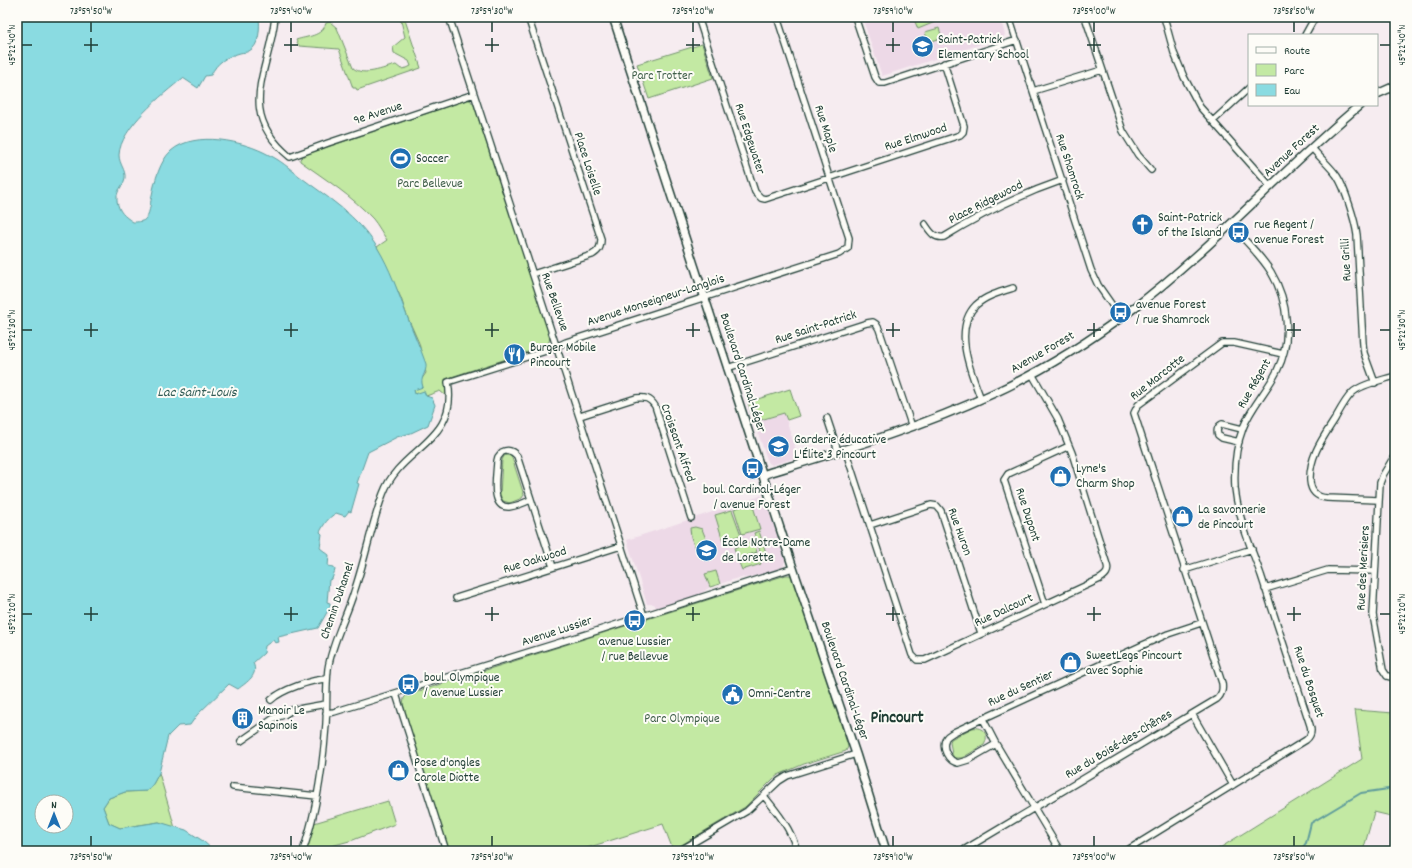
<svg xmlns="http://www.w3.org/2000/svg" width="1412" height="868" viewBox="0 0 1412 868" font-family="Dekko,sans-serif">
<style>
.built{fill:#edd9e7}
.green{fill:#c3e9a3;stroke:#71936c}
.water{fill:#8adbe1;stroke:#5f9c9c;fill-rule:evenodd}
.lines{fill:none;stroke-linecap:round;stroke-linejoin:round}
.stream{stroke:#5f9c9c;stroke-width:2}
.minor-casing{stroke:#1f3d34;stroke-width:8}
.tertiary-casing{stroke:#1f3d34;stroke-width:10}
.minor{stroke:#fdfcf7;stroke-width:5.5}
.tertiary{stroke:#fdfcf7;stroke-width:7}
.ticks{fill:none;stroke:#1f3d34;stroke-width:1.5}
.labels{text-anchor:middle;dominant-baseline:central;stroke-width:4;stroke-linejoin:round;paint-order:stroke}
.poi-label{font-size:13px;fill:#1f3d34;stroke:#fdfcf7;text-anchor:start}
.park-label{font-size:13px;fill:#405f4a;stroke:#fdfcf7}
.street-label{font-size:13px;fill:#1f3d34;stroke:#fdfcf7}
.water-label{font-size:14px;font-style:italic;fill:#345d57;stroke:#fdfcf7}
.district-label{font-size:17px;font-weight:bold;fill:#1f3d34;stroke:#fdfcf7}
.neatline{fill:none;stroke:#1f3d34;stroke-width:1.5}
.ticks-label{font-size:10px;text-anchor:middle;fill:#1f3d34}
</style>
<rect width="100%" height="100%" fill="#f6ecf0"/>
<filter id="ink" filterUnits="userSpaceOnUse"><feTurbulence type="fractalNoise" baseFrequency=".025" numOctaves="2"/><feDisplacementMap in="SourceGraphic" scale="8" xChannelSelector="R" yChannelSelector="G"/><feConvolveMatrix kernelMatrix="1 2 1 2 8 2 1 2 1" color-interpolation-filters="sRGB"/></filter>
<g filter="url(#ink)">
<path class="built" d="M862,17H1000L1005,35L1003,37L882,76Z
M784,413L798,457L772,465L768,462L754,422Z
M761,495L768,508L785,561L783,567L763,574L745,578L741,577L710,587L696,597L657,609L654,604H647L627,540L758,497Z"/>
<path class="green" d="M400,17H404L421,68L357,90L356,88H353L339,49L299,46L296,40C307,36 322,37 326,23L330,22L337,28L353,68C364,77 383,68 396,65L401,69L407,68L411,66L409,61L394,53L393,47L405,37Z
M913,17H934L935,22L918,29Z
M939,28L942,38L928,42L925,32Z
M702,44L713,78L649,99L637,64Z
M466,100H470L474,105L548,328C550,335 551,341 546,346L445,379L446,396L440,391L426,396L415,394L414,390L422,385L421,380L426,373L419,343L407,316L401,298L377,247L387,240C382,233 378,225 373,219C352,196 325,179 300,161V159L304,155Z
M790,389L799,416L787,420L784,413L754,422L748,402Z
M506,455L511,456L512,458L524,495L522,498L510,503L503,501L500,495L502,460L504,456Z
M752,503L760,529L742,534L734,509Z
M732,510L741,535L723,541L715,515Z
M695,527L702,529L706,539L699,545L694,546L691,537L690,528Z
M759,531L767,556L762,557L754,533Z
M753,541L757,552L738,559L734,548Z
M757,553L761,564L742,570L738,560Z
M716,571L720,584L710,587L705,574Z
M786,575H791L794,579L847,743L848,747L846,751L804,764L778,775L773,779L745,807L673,850L663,824L577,851H449L403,705L404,698L407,695Z
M1355,710L1394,713L1391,752L1395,753V817L1374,812L1363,851H1215L1362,759Z
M972,728C983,726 990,735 984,745L962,758H954L952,754L950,742L951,739Z
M159,773L175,828L159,822L120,828L109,823L103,807L109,798L125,792L147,791L153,784Z
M388,801L395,824L353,840L313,851H305L313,829L314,823Z"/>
<path class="water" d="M17,17H259C260,27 260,46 249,51C246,53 243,52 240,53C226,57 217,62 211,75L205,76L198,88L183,78C163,94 120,128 119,155C119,164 126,170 125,178C124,185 118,189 117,195C117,195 117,201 117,201C119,212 124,216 133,222C137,222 144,222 146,218C151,211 150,202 152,195C155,180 160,161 171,151C195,130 244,141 269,155C280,160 289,168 299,176C327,197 358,216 377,247C390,268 398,292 407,316C413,332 420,347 426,364C427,374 419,377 423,387L414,390L415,394L424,391L426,396L432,398L435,405L428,425L411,433L397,437L368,452L357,483L359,484L351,512L349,511L345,516L336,513C328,518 324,524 320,532L322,534L320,548L329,555L328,566L334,567L335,570L332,579L329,580L327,602L330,603V607L318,628L278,637L279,642L275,643L273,640L265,646L264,653L253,663C259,675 247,682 238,689L229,684L197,715L190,725L178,726L168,736L159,773L153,784L147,791L125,792L109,798L103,807L109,823L120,828L159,822L186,830L203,841L214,851H17ZM42,802H66V826H42Z"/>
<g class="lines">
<path class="stream" d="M1300,851L1306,843L1311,823L1361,793L1395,788"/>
<defs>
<path id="minor" d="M275,17C269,74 235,111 290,157L328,143L474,94
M449,17L644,616
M528,17L601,239C601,247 599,251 592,255L533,274
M698,17L755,192L761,198L765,199L960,135L963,132L964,126L944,63
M855,17L875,77L879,83H885L1017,40
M1009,17L1091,270L1098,285L1121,318
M1085,17L1123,131L1138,155L1151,170
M1164,17L1174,53L1184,77L1200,107L1271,187
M1305,35L1315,17
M1033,91L1102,70
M1213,121L1249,88
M1312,148C1320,158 1330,166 1337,176C1345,188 1355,220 1357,235L1363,344L1364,353L1375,383
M925,224C930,231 934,239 944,237C983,213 1019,195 1063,180
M727,368L867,323L873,322L876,324L879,329L912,427
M981,399C971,373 952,329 976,305C986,296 1000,292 1013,288
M580,416L636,398C645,397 650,398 655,406L691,518
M827,418L838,451
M1239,442L1222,438L1218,435C1216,430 1218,426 1222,424L1242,429
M845,449L912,655L917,660H925L1100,579C1106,575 1109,572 1107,565L1072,453L1058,419L1032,374
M1395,455L1383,475L1380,483L1373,615L1383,670L1387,676L1395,678
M530,500C524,503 516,506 509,507C489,508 497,473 497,461L498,457L502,452C508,449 513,451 517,456L553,567
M1378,500L1327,498C1316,497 1311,492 1310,481C1309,456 1323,438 1335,419C1340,410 1345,400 1352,393C1361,384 1383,380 1395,376
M870,525L931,505L937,506L941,511L981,633
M1184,570L1252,549
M1265,589L1328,570L1375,571
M456,598L621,546
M1045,604L1004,480L1008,474L1069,446
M396,694L446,851
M271,700C281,690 313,679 327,679
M326,713L334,712L590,633L793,568
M1192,714L1233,785
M983,719L996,744L1060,851
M241,741L274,718L284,715L292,710L326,704
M996,744L968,760L958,763C948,761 941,748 946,738C948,735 951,734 954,732L1143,645L1168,634L1201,623
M233,787L317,796
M764,796C778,813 791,829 797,851
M303,851C317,810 323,767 326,724C327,705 326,687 328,669C332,642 346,618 354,592C365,560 371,526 383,494C400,447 459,442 448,382L549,350L566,342L839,254L848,248L849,238L777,17
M679,851L747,811L779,781L787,776L856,754
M962,851L1217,699C1222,694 1223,690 1222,683L1134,413L1138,405L1222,343H1234L1283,354
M1126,851L1306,740C1311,736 1312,731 1310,725C1294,675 1277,625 1261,575C1251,547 1238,518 1235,488C1234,469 1236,446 1243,428C1251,407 1267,391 1277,371C1292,341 1289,302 1271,272C1260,254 1244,240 1230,224"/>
<path id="tertiary" d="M613,17L793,568L856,754L886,851
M1377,94L1395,86
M762,475C840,451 919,428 992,394C1041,372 1087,343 1130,311C1212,249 1281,171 1360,105"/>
</defs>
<use href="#minor" class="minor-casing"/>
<use href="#tertiary" class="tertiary-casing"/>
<use href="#minor" class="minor"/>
<use href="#tertiary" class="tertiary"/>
</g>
</g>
<path class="ticks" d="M91,22V32M291,22V32M492,22V32M693,22V32M893,22V32M1094,22V32M1294,22V32M91,38V52M291,38V52M492,38V52M693,38V52M893,38V52M1094,38V52M22,45H32M84,45H98M284,45H298M485,45H499M686,45H700M886,45H900M1087,45H1101M1380,45H1390M91,323V337M291,323V337M492,323V337M693,323V337M893,323V337M1094,323V337M1294,323V337M22,330H32M84,330H98M284,330H298M485,330H499M686,330H700M886,330H900M1087,330H1101M1287,330H1301M1380,330H1390M91,607V621M291,607V621M492,607V621M693,607V621M893,607V621M1094,607V621M1294,607V621M22,614H32M84,614H98M284,614H298M485,614H499M686,614H700M886,614H900M1087,614H1101M1287,614H1301M1380,614H1390M91,836V846M291,836V846M492,836V846M693,836V846M893,836V846M1094,836V846M1294,836V846"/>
<defs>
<symbol id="school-disc" viewBox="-11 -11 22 22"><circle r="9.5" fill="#1f6fb2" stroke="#fdfcf7"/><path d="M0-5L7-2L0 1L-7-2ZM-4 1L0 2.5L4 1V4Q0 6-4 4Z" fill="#fff"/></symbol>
<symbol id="stadium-disc" viewBox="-11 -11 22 22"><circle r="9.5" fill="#1f6fb2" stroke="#fdfcf7"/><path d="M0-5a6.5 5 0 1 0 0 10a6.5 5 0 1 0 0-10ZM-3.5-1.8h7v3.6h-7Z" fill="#fff"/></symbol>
<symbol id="church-disc" viewBox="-11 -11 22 22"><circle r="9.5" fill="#1f6fb2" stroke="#fdfcf7"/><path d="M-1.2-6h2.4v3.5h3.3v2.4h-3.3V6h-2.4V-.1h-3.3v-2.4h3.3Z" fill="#fff"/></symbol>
<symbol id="bus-disc" viewBox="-11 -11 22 22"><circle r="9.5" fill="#1f6fb2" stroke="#fdfcf7"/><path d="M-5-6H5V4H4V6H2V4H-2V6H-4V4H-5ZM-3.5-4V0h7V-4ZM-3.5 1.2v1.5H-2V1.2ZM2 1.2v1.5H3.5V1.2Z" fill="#fff"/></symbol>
<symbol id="restaurant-disc" viewBox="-11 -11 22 22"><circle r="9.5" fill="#1f6fb2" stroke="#fdfcf7"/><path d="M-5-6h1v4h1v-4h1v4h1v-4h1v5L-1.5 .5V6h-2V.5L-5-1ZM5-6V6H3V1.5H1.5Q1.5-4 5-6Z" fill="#fff"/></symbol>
<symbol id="shop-disc" viewBox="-11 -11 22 22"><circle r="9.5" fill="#1f6fb2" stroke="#fdfcf7"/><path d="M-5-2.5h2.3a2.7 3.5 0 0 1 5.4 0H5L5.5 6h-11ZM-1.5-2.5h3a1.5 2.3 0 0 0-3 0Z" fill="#fff"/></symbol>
<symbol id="civic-disc" viewBox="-11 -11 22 22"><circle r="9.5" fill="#1f6fb2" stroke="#fdfcf7"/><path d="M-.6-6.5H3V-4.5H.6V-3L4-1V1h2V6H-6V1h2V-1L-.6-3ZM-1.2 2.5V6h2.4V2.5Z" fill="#fff"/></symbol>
<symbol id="building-disc" viewBox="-11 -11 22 22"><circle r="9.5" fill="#1f6fb2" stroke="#fdfcf7"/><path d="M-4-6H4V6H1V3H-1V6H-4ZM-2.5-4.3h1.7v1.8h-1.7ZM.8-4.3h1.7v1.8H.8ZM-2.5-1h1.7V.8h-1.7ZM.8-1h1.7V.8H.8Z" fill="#fff"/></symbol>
</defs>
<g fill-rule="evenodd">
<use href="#school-disc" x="910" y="34" width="25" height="25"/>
<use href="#stadium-disc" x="388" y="146" width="25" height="25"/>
<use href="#church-disc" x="1130" y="212" width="25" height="25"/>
<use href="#bus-disc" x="1226" y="220" width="25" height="25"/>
<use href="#bus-disc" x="1108" y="300" width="25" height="25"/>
<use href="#restaurant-disc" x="502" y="342" width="25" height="25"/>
<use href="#school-disc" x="766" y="434" width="25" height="25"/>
<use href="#bus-disc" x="740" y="456" width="25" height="25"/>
<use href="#shop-disc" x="1048" y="464" width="25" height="25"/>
<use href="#shop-disc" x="1170" y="504" width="25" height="25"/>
<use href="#school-disc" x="694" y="538" width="25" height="25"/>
<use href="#bus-disc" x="622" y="608" width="25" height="25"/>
<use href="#shop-disc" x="1058" y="650" width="25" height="25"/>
<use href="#bus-disc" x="396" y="672" width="25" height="25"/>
<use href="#civic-disc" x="720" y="682" width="25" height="25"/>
<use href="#building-disc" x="230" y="706" width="25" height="25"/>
<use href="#shop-disc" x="386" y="758" width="25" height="25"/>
</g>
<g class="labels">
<g class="poi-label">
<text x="938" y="40">Saint-Patrick<tspan x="938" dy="15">Elementary School</tspan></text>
<text x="416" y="159">Soccer</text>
<text x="1158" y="218">Saint-Patrick<tspan x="1158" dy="15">of the Island</tspan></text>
<text x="1254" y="225">rue Regent /<tspan x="1254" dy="15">avenue Forest</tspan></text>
<text x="1136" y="305">avenue Forest<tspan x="1136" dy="15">/ rue Shamrock</tspan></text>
<text x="530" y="348">Burger Mobile<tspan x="530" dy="15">Pincourt</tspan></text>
<text x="794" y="440">Garderie éducative<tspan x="794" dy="15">L'Élite 3 Pincourt</tspan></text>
<text x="1076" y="469">Lyne's<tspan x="1076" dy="15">Charm Shop</tspan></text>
<text x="752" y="490" text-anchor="middle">boul. Cardinal-Léger<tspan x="752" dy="15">/ avenue Forest</tspan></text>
<text x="1198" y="510">La savonnerie<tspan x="1198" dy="15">de Pincourt</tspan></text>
<text x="722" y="543">École Notre-Dame<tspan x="722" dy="15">de Lorette</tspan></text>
<text x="635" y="642" text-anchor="middle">avenue Lussier<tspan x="635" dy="15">/ rue Bellevue</tspan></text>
<text x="1086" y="656">SweetLegs Pincourt<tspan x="1086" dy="15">avec Sophie</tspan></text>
<text x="424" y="678">boul. Olympique<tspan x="424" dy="15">/ avenue Lussier</tspan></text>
<text x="748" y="694">Omni-Centre</text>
<text x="258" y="711">Manoir Le<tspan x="258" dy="15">Sapinois</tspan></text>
<text x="414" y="763">Pose d'ongles<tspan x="414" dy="15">Carole Diotte</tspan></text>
</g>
<g class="park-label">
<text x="662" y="76">Parc Trotter</text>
<text x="430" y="184">Parc Bellevue</text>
<text x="682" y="719">Parc Olympique</text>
</g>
<g class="street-label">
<text transform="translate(378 114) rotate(-18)">9e Avenue</text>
<text transform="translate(825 129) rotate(72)">Rue Maple</text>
<text transform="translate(916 138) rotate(-18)">Rue Elmwood</text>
<text transform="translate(749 139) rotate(72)">Rue Edgewater</text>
<text transform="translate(1292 151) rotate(-43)">Avenue Forest</text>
<text transform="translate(587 164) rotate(72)">Place Loiselle</text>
<text transform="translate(1069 167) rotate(72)">Rue Shamrock</text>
<text transform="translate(986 203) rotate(-27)">Place Ridgewood</text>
<text transform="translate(1347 260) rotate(-93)">Rue Grilli</text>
<text transform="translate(656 301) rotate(-18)">Avenue Monseigneur-Langlois</text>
<text transform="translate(554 302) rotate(71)">Rue Bellevue</text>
<text transform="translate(816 328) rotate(-18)">Rue Saint-Patrick</text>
<text transform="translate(1043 353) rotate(-30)">Avenue Forest</text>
<text transform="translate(742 373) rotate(72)">Boulevard Cardinal-Léger</text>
<text transform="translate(1158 378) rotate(-38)">Rue Marcotte</text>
<text transform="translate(1255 384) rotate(-60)">Rue Régent</text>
<text transform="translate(677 443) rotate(71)">Croissant Alfred</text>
<text transform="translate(1027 515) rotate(72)">Rue Dupont</text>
<text transform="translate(959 532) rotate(70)">Rue Huron</text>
<text transform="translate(535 561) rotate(-17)">Rue Oakwood</text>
<text transform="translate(1364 568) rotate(-87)">Rue des Merisiers</text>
<text transform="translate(338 601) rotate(-71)">Chemin Duhamel</text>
<text transform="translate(1004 611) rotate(-25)">Rue Dalcourt</text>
<text transform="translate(557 632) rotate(-18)">Avenue Lussier</text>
<text transform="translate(844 681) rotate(71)">Boulevard Cardinal-Léger</text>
<text transform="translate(1308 682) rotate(72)">Rue du Bosquet</text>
<text transform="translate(1021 689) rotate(-25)">Rue du Sentier</text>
<text transform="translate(1119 745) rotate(-31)">Rue du Boisé-des-Chênes</text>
</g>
<g class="water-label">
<text x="197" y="393">Lac Saint-Louis</text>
</g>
<g class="district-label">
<text x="897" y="719">Pincourt</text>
</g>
</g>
<rect width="1412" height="868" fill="none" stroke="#fdfcf7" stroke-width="44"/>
<rect x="1248" y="34" width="130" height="72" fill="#fdfcf7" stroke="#a4b0a9"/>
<rect x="1256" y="47" width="20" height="6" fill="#fdfcf7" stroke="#a4b0a9"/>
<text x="1284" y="54" font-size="12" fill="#1f3d34">Route</text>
<rect x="1256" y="64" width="20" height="12" fill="#c3e9a3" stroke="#a4b0a9"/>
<text x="1284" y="74" font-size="12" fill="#1f3d34">Parc</text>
<rect x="1256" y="84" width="20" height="12" fill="#8adbe1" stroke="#a4b0a9"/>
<text x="1284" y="94" font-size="12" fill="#1f3d34">Eau</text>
<g transform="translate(54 814)"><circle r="19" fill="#fdfcf7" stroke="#a4b0a9"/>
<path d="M0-3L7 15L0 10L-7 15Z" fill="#1f6fb2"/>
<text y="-6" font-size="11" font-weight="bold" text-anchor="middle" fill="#1f3d34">N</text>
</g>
<rect x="22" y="22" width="1368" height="824" class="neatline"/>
<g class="ticks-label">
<text x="91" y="14">73°59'50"W</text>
<text x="291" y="14">73°59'40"W</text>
<text x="492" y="14">73°59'30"W</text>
<text x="693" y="14">73°59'20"W</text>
<text x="893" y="14">73°59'10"W</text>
<text x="1094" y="14">73°59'00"W</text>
<text x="1294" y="14">73°58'50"W</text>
<text transform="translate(11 45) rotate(-90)" y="4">45°22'40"N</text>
<text transform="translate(1401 45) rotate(-90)" y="4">45°22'40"N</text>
<text transform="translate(11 330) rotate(-90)" y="4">45°22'30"N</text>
<text transform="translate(1401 330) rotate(-90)" y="4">45°22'30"N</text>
<text transform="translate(11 614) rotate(-90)" y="4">45°22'20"N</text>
<text transform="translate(1401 614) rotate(-90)" y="4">45°22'20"N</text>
<text x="91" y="860">73°59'50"W</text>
<text x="291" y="860">73°59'40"W</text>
<text x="492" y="860">73°59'30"W</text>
<text x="693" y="860">73°59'20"W</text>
<text x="893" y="860">73°59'10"W</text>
<text x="1094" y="860">73°59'00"W</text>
<text x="1294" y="860">73°58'50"W</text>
</g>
</svg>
